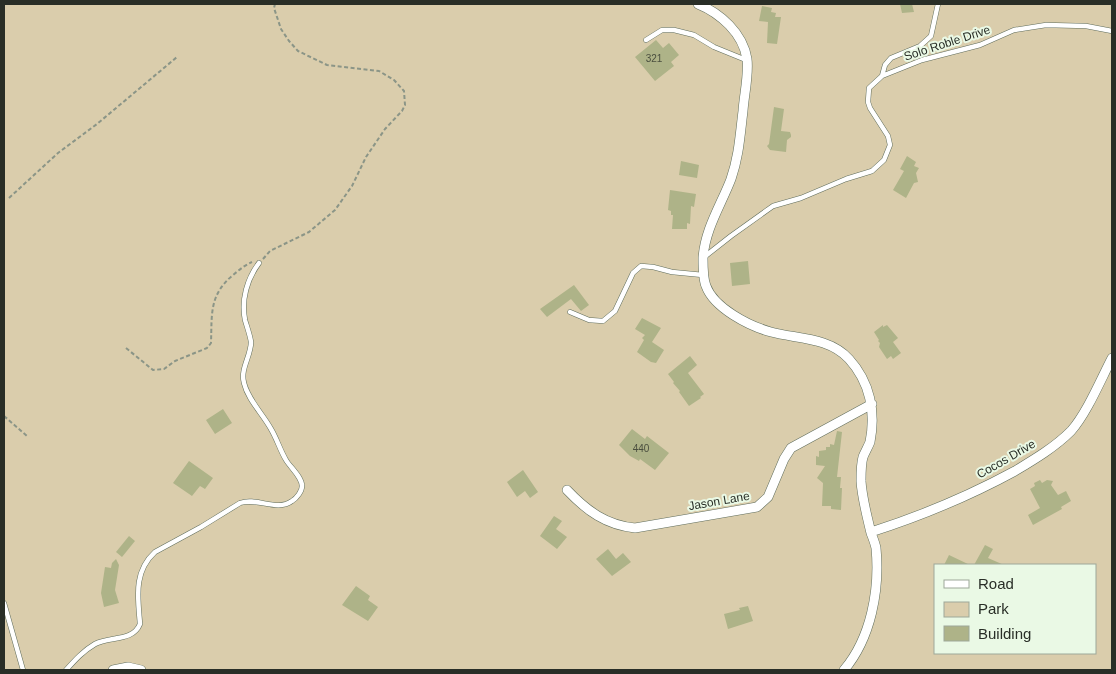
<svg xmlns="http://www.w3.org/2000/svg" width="1116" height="674" viewBox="0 0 1116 674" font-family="Helvetica,sans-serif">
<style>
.green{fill:#dacdac;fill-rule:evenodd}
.building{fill:#aeb388}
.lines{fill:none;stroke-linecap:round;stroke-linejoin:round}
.lane-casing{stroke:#606d5c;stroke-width:5.5}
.street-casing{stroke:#606d5c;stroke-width:10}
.path{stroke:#8b9587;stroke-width:2;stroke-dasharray:4 2.5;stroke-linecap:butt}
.lane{stroke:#fff;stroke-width:4.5}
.street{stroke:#fff;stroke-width:9}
.labels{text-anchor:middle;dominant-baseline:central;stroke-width:4;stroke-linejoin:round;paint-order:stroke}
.number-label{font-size:10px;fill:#4a4f3f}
.street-label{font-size:12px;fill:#292e27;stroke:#eaf9e5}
</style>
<rect width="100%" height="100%" fill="#ddecd8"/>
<path class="green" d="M4,4H1112V670H4ZM935,565H1095V653H935Z"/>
<path class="building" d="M900,4H912L914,12L902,13Z
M762,6L772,8L771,12L776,13L775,17H781L777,44L767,43L768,22L759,21Z
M656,40L663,48L669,43L679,55L671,62L674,66L655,81L635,57Z
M774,107L784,109L781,131L790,132L791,135V137L787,140L786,152L770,150L767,146L769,144Z
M907,156L916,162L914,166L919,168L916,173L918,182L914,183L906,198L893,190L904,171L900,169Z
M681,161L699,165L697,178L679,175Z
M670,190L696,194L694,207L691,206L690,224L687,223V229H672L673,215H671V211L668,210Z
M748,261L750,284L732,286L730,263Z
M574,285L589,305L581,311L571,299L547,317L540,309Z
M642,318L661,328L652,342L664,350L656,363L651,362L637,352L644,340L642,338L645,335L635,329Z
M883,325V327L887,325L898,338L893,342L901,353L893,359L891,356L887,359L879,347L880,343L878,341L879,340L874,332Z
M690,356L697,365L688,373L704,394L700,397L701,398L689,406L679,392L680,391L673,383L674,382L668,374Z
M223,409L232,423L215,434L206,420Z
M632,429L645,439L647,436L669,453L655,470L640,459L639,461L630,456L619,445Z
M837,431L842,432L837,477H841L840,488H842L841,510L831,509V506H822L823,483L817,478L825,466L816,465V456L819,457V451L826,450V447H830V444L834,445Z
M189,461L213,478L205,489L200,486L192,496L173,483Z
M523,470L538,492L530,498L525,491L517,497L507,482Z
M1040,480L1042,483L1047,480L1053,481L1051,485L1058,495L1066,491L1071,501L1061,507L1062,509L1033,525L1028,515L1040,508L1030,489L1035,486L1034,483Z
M554,516L562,521L556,529L567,537L557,549L540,536Z
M129,536L135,541L122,557L116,552Z
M985,545L993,549L988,558L1004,565H974Z
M608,549L616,559L623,553L631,562L612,576L596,559Z
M949,555L970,565H944Z
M116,559L119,565L115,590L119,603L104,607L101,593L105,567L111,568L112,563Z
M356,586L370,596L368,600L378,607L368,621L342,605Z
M748,606L753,621L728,629L724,614L740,610L739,608Z"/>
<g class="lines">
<defs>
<path id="lane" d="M646,40L662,30H674L694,35L714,47L746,60
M882,76L885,65L891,58L920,46L931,36L938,4
M703,258L731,236L773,206L801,198L846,179L872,171L884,160L890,145L888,136L870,108L868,102L869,88L882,76L922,60L980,45L1014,30L1046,25L1086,26L1112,31
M570,312L589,320L603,321L615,311L633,273L641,266L653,267L672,272L703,275
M4,603L23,670
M66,670C75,660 83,651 95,644C109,636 133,642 140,624C138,598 133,572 155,552L201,527L240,503C257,497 277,512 292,501C297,498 302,491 302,486C302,477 290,467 286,460C280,450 277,439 271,429C263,414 248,400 244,383C240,369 251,356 251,342C250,335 247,327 245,320C241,300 247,279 259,263"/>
<path id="street" d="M698,4C720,13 743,33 747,59C749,75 744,95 743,111C740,135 739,156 731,179C721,205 705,229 703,258C703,266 703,279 706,286C714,308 749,326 771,332C797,339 829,337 849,359C870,382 876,412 870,442C868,447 865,452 863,457C861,464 861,474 861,481C862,498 867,516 871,533C873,538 875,543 876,548C880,590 871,638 844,670
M567,490C587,511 606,525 635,528L757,507L768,497L784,459L791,448L872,404
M871,532C921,516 969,496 1015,471C1035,459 1055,447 1071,431C1087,413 1101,379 1112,358
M113,670L128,667L141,670"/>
</defs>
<use href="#lane" class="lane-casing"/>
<use href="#street" class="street-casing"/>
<path class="path" d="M9,198L58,153L97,124L177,57
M263,259L270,251L309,232L335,210L352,186L366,157L385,129L402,111L405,105L404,91L394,80L379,71L327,65L298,51L289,41L281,29L274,8L275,4
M126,348L153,370L164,369L175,361L207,348L211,343C212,314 209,295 233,275C239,270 245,265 252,262
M4,416L27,436"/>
<use href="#lane" class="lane"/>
<use href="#street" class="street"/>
</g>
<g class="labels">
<g class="number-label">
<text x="654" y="58">321</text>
<text x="641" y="448">440</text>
</g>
<g class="street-label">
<text transform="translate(947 43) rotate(-18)">Solo Roble Drive</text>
<text transform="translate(1006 459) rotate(-30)">Cocos Drive</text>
<text transform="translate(719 501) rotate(-10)">Jason Lane</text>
</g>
</g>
<rect width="1116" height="674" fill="none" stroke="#292e27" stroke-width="10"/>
<rect x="934" y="564" width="162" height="90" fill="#eaf9e5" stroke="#9da899"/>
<rect x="944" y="580" width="25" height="8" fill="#ffffff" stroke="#9da899"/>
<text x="978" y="589" font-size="15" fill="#292e27">Road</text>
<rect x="944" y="602" width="25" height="15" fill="#dacdac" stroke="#9da899"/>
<text x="978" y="614" font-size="15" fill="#292e27">Park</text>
<rect x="944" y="626" width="25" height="15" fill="#aeb388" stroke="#9da899"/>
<text x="978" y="639" font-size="15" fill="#292e27">Building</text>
</svg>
